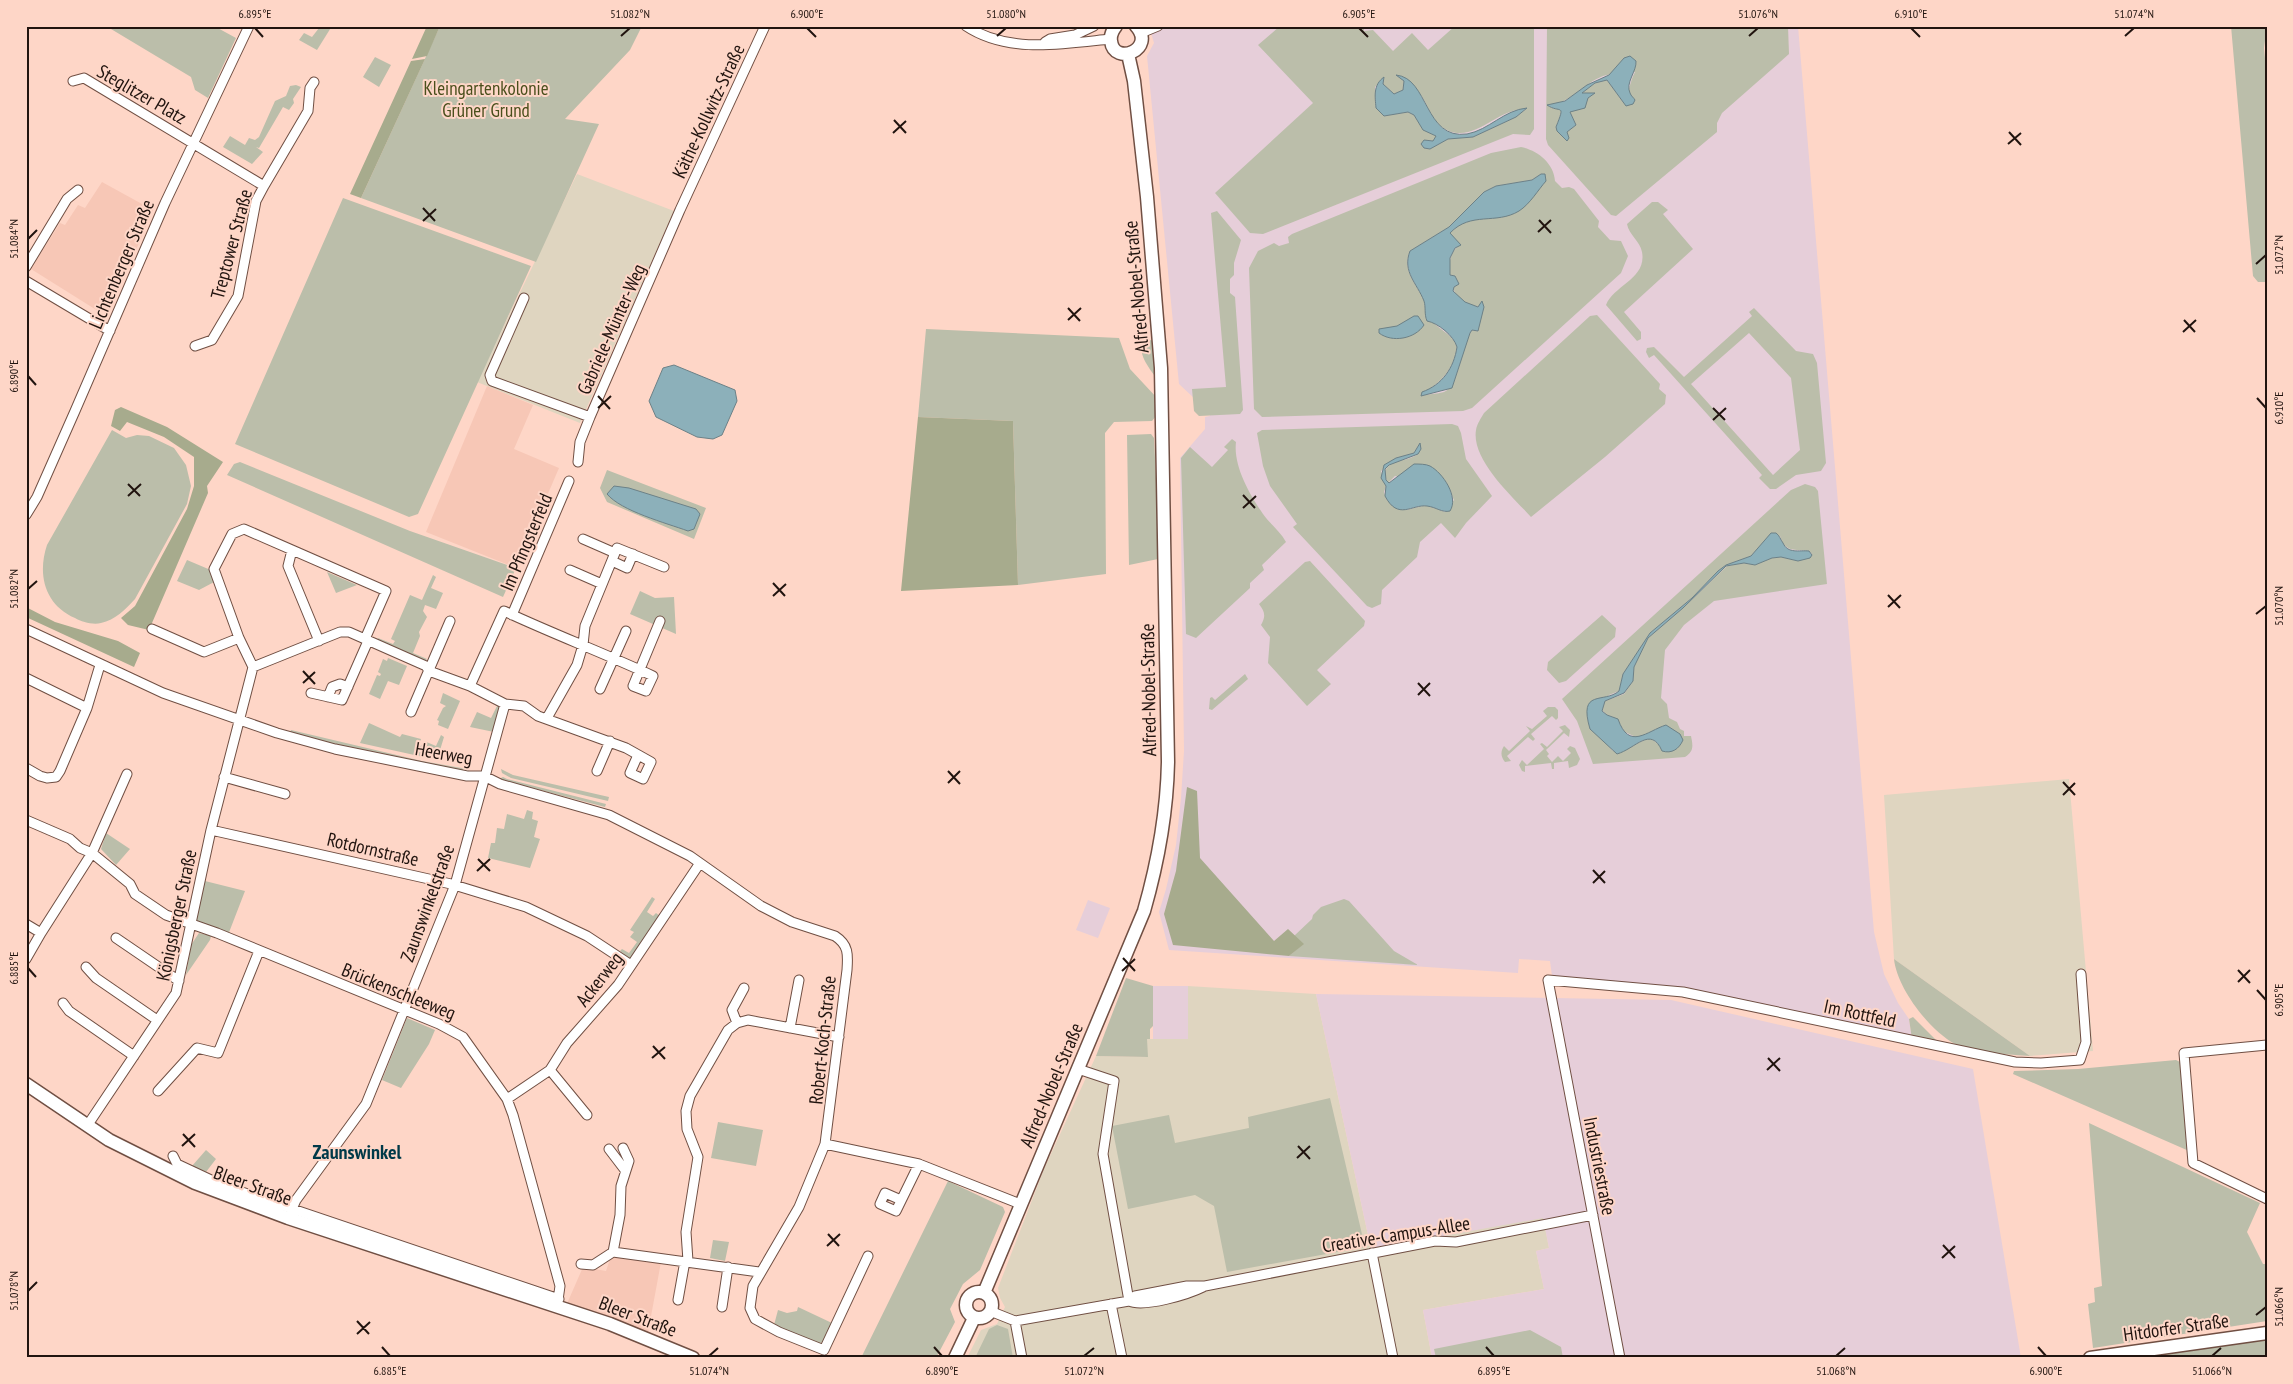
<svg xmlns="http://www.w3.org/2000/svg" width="2293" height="1384" viewBox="0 0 2293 1384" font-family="'PT Sans Narrow',sans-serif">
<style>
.commercial{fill:#dfd5c0}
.industrial{fill:#e6ced9}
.built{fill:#f7c7b6}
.green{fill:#bbbeaa;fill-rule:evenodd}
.forest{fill:#a7ab8d}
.water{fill:#8cb0ba;stroke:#6c8187}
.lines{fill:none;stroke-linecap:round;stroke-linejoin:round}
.street-casing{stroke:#704f43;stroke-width:11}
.secondary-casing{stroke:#704f43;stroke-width:15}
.street{stroke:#fff;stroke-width:9}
.secondary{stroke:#fff;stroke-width:12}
.ticks{fill:none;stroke:#21140f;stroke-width:2}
.labels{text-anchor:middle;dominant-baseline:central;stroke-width:4;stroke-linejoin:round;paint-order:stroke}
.park-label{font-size:19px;fill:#4a4f1c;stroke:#fed6c7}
.street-label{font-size:19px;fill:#21140f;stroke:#fed6c7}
.neighbourhood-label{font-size:20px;font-weight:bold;fill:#003948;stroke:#fed6c7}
.neatline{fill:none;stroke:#21140f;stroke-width:2}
.ticks-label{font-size:12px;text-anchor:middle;fill:#21140f}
</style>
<rect width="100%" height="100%" fill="#fed6c7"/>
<path class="commercial" d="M577,174L674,211L580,423L477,382Z
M2069,779L2093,1051L2030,1056L1894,959L1884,795Z
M1188,986L1316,994L1371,1249L1543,1217L1549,1248L1536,1251L1544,1289L1423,1310L1432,1358H967L981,1330L997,1324L1005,1307L1000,1298L998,1288L1044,1169L1096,1056L1147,1057V1039H1188Z"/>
<path class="industrial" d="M1149,26H1798L1874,932L1884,974L1898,1003L1909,1019L1912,1039L1685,988L1552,976L1550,961L1519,959L1518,973L1169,950L1159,912L1166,889L1176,845L1181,798L1184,751L1180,458L1205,429V417L1210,416V413L1179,384L1147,56L1154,43Z
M1088,900L1110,908L1098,938L1076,930Z
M1153,986H1188V1039H1153Z
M1316,994L1671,1000L1973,1069L2021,1358H1432L1423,1310L1544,1289L1536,1251L1549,1248L1543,1218L1371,1249Z"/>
<path class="built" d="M102,182L153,210L130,264L119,268L98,311L31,269L60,223L65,225L78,205L85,208Z
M487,386L533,405L514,449L559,468L516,568L426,532Z
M614,1256L661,1262L647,1338L566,1306L583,1267L606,1271L610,1259Z"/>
<path class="green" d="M106,26H214L236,38L208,98L195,90L191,77Z
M317,26H332L317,50L299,40L304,33L312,37L319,28Z
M440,26H642L630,50L565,119L599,124L536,262L361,198Z
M1280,26H1364V31L1373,30L1393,51L1412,33L1428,50L1455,26H1534V129L1530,135L1513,134L1263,234L1250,233L1215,193L1313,103L1258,45ZM1398,77C1407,83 1416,87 1422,97C1429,107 1430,118 1440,126C1472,149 1495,108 1526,109L1516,117L1473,137L1448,139L1430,149L1424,148L1422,144L1428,140L1433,141L1436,140V136L1423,129L1414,115L1408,112L1384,116L1376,108L1375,87L1384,78L1383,84L1394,94L1403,90L1404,81Z
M1547,26H1788L1789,54L1722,113L1717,123V132L1616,216L1611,215L1548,145L1546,139ZM1635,72C1629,83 1630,92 1623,102L1607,80L1595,83L1582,93L1593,94L1588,98L1585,105L1570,112L1576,125L1567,132L1556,127C1567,100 1558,114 1547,105C1571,104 1582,84 1603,76C1613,73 1625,73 1635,72Z
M2231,26H2267L2264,48L2267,78V282H2258L2253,276Z
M375,57L391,65L379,87L363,77Z
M296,85L301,87L293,99L294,103L289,110L283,107L259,148L256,147L263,152L252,164L223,147L230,136L245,145L249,138L255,140L259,137L275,101L286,96L290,86Z
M1521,147C1537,150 1554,163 1555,181L1562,188L1569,187L1574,189L1599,221L1598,227L1610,240L1621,241L1628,256L1621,273L1472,408L1463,411L1262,417L1254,409L1249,268L1258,251L1274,243L1279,246L1289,243L1288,237L1292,234L1491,153ZM1541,174C1538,182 1536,190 1532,196C1517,223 1492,212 1469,220C1461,223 1455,228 1450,233L1458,246C1450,253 1448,265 1450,275L1455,276L1458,284L1453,288C1456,298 1469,308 1480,306L1482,302L1477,331L1472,330C1462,345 1459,386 1444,392C1437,394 1428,394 1421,396C1439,382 1453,373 1457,347C1453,334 1439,330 1431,320C1425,312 1427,306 1423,298C1415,282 1402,270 1410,251L1449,227L1484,192L1496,186L1532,180Z
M343,198L531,266L418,514L409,517L235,444Z
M1652,202H1658L1668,210L1663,214L1693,249L1624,312L1641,332V339L1637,341L1606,305C1614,285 1647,279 1642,252C1640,241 1629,235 1627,224Z
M1217,211L1241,240L1234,263V275L1230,279V293L1235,297L1243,410L1240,414L1199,416L1194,411L1192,389L1226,387L1211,213Z
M1754,308L1796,351L1813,354L1817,363L1826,463L1821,471L1796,475L1776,489H1770L1759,478L1762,475L1654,355L1649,358L1646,352L1647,348L1654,347L1684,377L1752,316L1749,312ZM1749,333L1791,378L1800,450L1773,475L1691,384Z
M1597,315L1660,384L1659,389L1666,395L1665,404L1605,457L1531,517C1513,497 1471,460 1476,430C1477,424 1481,418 1484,413L1590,316Z
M926,329L1119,338L1130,369L1157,398L1156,416L1152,421L1114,422L1105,433L1106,574L1018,585L1013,421L918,417Z
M1151,340L1155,343L1157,379C1150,369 1130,346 1151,340Z
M1452,424L1458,426L1461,433L1466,459L1492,496L1466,523L1455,538L1441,523L1420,542L1417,557L1382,590L1381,604L1372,608L1367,606L1293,527L1297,524L1270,486L1263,466L1257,433L1262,430ZM1420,443L1418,454C1406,463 1387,458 1384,475L1388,483L1395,476L1447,485L1454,500L1445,512L1426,505L1406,510L1387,500L1384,492L1386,486L1381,471L1396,458L1414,453Z
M112,430L126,438L137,435L149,436L174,448L186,465L191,486L187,504L135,599C126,609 115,620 101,623C93,625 82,622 75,618C45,605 37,575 47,545Z
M1151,434L1154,438L1160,557L1158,559L1129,565L1127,435Z
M1232,439L1236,442C1233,466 1250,495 1263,514C1270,524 1280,531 1286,542L1262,565L1264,570L1250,583V588L1196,638L1186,634L1181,458L1190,447L1212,467L1228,450L1224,447Z
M240,462L410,531L516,568L503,597L227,475L234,464Z
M607,470L706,508L694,539L607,502L600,488Z
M1805,484L1815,487L1818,491L1827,584L1714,601L1684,625L1665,650L1661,698L1667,704L1669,718L1677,722L1680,729L1684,731V736H1691C1693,746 1694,751 1685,757L1593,764L1577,721L1562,699L1791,490ZM1780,536C1785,553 1795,549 1809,551L1812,554L1798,561L1781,557L1771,558L1755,565L1744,563L1727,566L1683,608L1648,638L1634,667L1633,681L1624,694L1605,701L1602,710L1607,715L1613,717L1625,732L1638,738L1661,727L1659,745L1651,738C1634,742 1632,751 1613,751L1602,738L1590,729L1587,717L1609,695L1619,691L1623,674L1650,633L1692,598L1718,571L1726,565L1751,556L1763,543Z
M187,560L213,571L216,581L199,590L177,581Z
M1310,561L1365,621L1364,626L1317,670L1331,684L1307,706L1268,663L1270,637L1261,625C1266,616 1265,612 1259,604L1305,562Z
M327,572L357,585L336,593Z
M433,575L436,577L431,588L443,593L436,609L425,605L423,611L427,617L419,632L420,636L413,653L427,659L425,661L376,643L378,638L393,644L395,641L391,639L410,595L422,600Z
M640,591L655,598L674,597L676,634L630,614Z
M1602,615L1616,628L1615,637L1566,681L1559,683L1547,670L1548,662Z
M388,658L407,666L399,685L388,681L380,699L369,694L377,675L380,676L381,674L378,672L383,659L387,661Z
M1245,674L1248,679L1212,710L1209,709L1210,698L1212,697L1215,700Z
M443,693L460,701L448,729L438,725L439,721L437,720L443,708L446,706L440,703Z
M498,704L500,707L494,732L470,727L477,712L491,718Z
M1548,707H1555L1558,710V718L1556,720L1552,716L1531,734L1535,739L1533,741L1528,737L1507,756L1511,761L1505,762C1501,757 1500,752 1504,746L1509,751L1530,731L1526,726L1532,729L1547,716L1543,711Z
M369,723L400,737L402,734L421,739L419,745L421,746L424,741L436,746L441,735L444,737L437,760L360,743Z
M1565,725L1570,730L1569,737L1564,733L1546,750L1549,754L1547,756L1552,762L1558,756L1563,761L1571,753L1567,749L1570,746L1575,748L1580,759L1577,765L1569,768L1568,761L1554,763V769H1552L1551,763L1525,766V772L1522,771L1519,765L1522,760L1527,765L1544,749L1540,744L1542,743L1547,747L1563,731L1559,727Z
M291,730L422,761L467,769L470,772L289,734Z
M501,769L513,775L609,797L608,801L511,778L502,773Z
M503,777L507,779L606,804L605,807L499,779Z
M527,810L533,812L532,819L538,821L534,837L540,839L530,868L488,858L491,843H495L497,828L504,829L507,814L524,819Z
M106,833L130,849L116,865L101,849Z
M205,881L245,891L228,935L196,921Z
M652,897L655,899L647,912L653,916L656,913L660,916L630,959L620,951L622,949L629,953L637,942L630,937L634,932L630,930Z
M1344,899L1349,901L1394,951L1418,965L1289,956L1303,944L1294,936L1312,919L1313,915L1321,907Z
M199,933L211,936L210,940L186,975L191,945Z
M1894,959L2030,1056C2012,1055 1970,1052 1955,1044C1929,1030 1897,988 1894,959Z
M1126,978L1153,986V1026L1150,1029V1039H1147L1148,1057L1096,1056Z
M1913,1017L1937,1041L1912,1039L1909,1019Z
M407,1018L435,1030L429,1044L401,1088L382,1080Z
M2176,1060L2180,1062L2189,1151L2013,1074L2014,1071L2078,1069Z
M1330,1098L1365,1247L1227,1272L1214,1206L1195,1195L1128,1209L1112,1126L1169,1115L1175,1143L1249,1128L1248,1117Z
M718,1122L763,1130L756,1166L711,1158Z
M2089,1123L2260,1203L2247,1232L2263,1264H2267V1321L2093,1348L2088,1304L2095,1302L2094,1288L2102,1286Z
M206,1150L216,1159L206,1172L192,1166Z
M948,1181L1003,1207L1005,1212L980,1270L963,1284L950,1309L955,1322L936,1358H861Z
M713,1240L729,1242L725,1261L710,1258Z
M798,1307L832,1323L823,1342L817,1344L774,1325L778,1310L787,1313L797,1311Z
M997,1325L1008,1329L1013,1358H975L989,1329Z
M1530,1330L1561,1347L1563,1358H1436L1434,1349Z
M2267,1338V1358H2117Z"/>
<path class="forest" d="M427,26H440L427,56L412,59Z
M425,59L361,198L350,194L411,61Z
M121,407L167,427L223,462L207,486L208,493L149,630L128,625L121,618L135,606L187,509L194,486V457L164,437L127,422L120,431L111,426L115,410Z
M918,417L1013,421L1018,585L901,591Z
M26,607L55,622L118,641L140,653L134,667L26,617Z
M1187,787L1197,791L1200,858L1274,941L1288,929L1304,944L1289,956L1173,945L1164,914L1176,871Z"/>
<path class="water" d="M1630,56L1636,61C1637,71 1625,83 1630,93C1631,96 1634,98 1635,100L1633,104L1626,106L1607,80L1595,83L1582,93H1595L1588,98L1585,108L1570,112L1576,125L1567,132L1569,138L1567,141L1557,131L1556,127C1566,102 1560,114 1547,105L1565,101L1587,85L1609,75L1624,58Z
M1396,75C1429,78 1424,140 1467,134C1489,130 1504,110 1527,108L1516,117L1473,137L1448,139L1430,149L1424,148L1421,144L1424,140L1433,141L1436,136L1423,130L1414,115L1408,112L1384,116L1376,108C1375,96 1373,85 1384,77L1383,84L1394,94L1403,90L1404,81Z
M1541,174H1545L1546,181C1538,190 1530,204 1519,211C1496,225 1471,211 1450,233L1461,245L1455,248L1450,258V275L1455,276L1459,284L1454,287L1453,291L1465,302L1478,307L1482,301L1484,307L1478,331L1472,330L1470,333L1452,388L1421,396L1422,392C1442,385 1454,368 1457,347C1454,336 1438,323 1427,321C1424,314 1426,307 1424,301C1417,283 1402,272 1410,251L1449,227L1484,192L1496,186L1532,180Z
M1414,316H1418L1424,325C1415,339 1392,343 1379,333V329L1397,326Z
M674,365L735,390L737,401L722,435L713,439L697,437L656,417L649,401L663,368Z
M1420,443L1421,449L1418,454L1389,465L1385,469L1386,480L1389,483L1414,464C1419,464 1426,464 1430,466C1443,473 1459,497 1450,511C1442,513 1436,507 1427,506C1412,504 1398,521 1385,496L1386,486L1381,478L1384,465L1396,458L1414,453Z
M614,486L629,488L696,509L700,514L694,529L688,531C666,523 621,511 607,494Z
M1771,533H1776C1780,536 1780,539 1783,543C1788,554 1799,550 1809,551L1812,555L1810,558L1798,561L1781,557L1772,558L1755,565L1744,563L1726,566L1683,608L1648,638L1634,667L1633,681L1624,693L1605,701L1602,711L1607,715L1618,719C1629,751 1647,731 1666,725L1680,734L1683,740C1679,749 1672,754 1662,751C1651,725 1635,749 1617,754L1590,729C1578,688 1604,704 1619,691L1623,674L1650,633L1692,598L1718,571L1726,565L1751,556Z"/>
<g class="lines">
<defs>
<path id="street" d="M966,26C1008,54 1063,44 1110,39
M1141,33L1158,26
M1045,42L1050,39L1075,35L1094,26
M73,81L84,78L264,186L256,201L238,296L212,340L195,346
M264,186L308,111L310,88L314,82
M26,267L67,199L78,190
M26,281L110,331
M524,298L490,375L492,381L590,417
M578,462L580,442L590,417L680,210L765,26
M26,515L37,497L75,411L165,203L249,26
M583,539L615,553
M292,550L288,566L319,641
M612,561L627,568L633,554
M570,570L602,584
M512,615L569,481
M26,629L163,693L277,733L335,749L467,776H484L500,784L609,815L690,856L761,906L792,922L835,936C849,945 848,955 847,970L825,1144L799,1207L753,1286L750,1308L755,1319L779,1332L824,1350L868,1256
M152,629L204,652L239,638
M253,667L239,638L214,569L232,534L244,529L386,591L365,639
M26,678L87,708
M470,686L504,611C553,634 604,653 653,676L646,691L633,686L660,621
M600,689L626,631
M311,693L342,700L368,641
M328,697L332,687L340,684L348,687
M411,712L450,621
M547,718L577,665L583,645L585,626L617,548L664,567
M26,768L40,776L47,778L56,777L60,771L87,708L100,665
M597,771L610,741
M224,777L285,794
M26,820L70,839L80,848L92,853L130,884L135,894L166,915L217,933L439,1024L463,1037L507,1099L513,1115L560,1286L557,1307
M211,830L451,884L526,907L587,936L631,965
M26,924L41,933L92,853L127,774
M116,938L179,981
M26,959L41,933
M86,967L96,978L157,1020
M63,1003L69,1011L134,1056
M737,1023L732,1010L744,988
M790,1028L799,980
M2267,1045L2184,1053L2193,1163L2267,1199
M1078,1069L1114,1081L1103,1154L1129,1301
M550,1070L587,1115
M158,1091L197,1048L218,1053L259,951
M507,1099L550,1070L567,1043L618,985L700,863
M87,1126L176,993L211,830L253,667L340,632H349L426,666L429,671L470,686L505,704L524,706L538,716L626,748L651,762L643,779L630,773L638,755
M825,1144L919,1164L1020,1204
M609,1149L625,1170
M173,1156L177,1164L224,1186L559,1299
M901,1200L885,1193L880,1204L896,1211L919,1164
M288,1218L296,1200L366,1104L455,885L505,704
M613,1252L759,1272
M1372,1253L1393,1358
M688,1261L686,1232L698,1157L687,1129L686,1111L690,1096L728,1030L737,1023L748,1020L839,1037
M581,1264L593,1265L613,1252L620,1215L621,1186L629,1161L623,1148
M678,1300L685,1261
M1129,1301C1144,1308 1189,1294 1203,1287
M1111,1304L1122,1358
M722,1307L728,1267
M990,1311L1015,1321L1129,1301L1135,1296L1187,1286H1205L1435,1241L1456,1242L1593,1215
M1015,1321L1022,1358
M1620,1358L1548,980L1683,992L2015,1062L2041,1063L2080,1060L2086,1042L2081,974"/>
<path id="secondary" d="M1116,26C1112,31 1110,35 1111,41C1114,67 1157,49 1136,26
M26,1084L109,1140L195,1183L288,1218L610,1324L693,1358
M966 1305a13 13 0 1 1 26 0a13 13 0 1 1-26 0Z
M984,1293L1144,911C1158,862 1167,813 1168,762L1161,368L1147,197L1134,81L1128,54
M955,1358L974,1318
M2090,1358L2267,1333"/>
</defs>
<use href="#street" class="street-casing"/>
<use href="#secondary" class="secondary-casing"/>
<use href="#street" class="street"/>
<use href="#secondary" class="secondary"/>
</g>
<path class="ticks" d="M255,28L263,37M807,28L816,37M1359,28L1368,37M1911,28L1920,37M621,36L630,28M997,36L1006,28M1749,36L1758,28M2125,36L2134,28M894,120L906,133M2009,132L2021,145M893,133L906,121M2008,144L2021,133M423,208L435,221M1539,220L1551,233M423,221L436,209M1538,232L1551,220M28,239L37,230M2256,264L2266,255M1068,308L1080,321M1068,320L1081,308M2184,320L2195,332M2183,332L2196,320M28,376L36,385M598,396L610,409M2257,398L2266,408M598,408L611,396M1713,408L1725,420M1713,420L1726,408M128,484L140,496M1243,495L1255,508M128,496L141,484M1243,508L1256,496M773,583L785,596M28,589L37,581M1888,595L1900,608M773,596L786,584M1888,607L1901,595M2256,614L2266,606M303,671L315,684M303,683L315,672M1418,683L1430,696M1418,695L1430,683M948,771L960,784M2063,782L2075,795M948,783L960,771M2063,795L2075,783M478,859L490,871M1593,870L1605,883M477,871L490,859M1593,883L1605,871M1123,958L1135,971M28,968L36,977M2238,970L2250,983M1122,971L1135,959M2238,982L2250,970M2257,990L2266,1000M653,1046L665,1059M652,1058L665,1047M1768,1058L1780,1071M1767,1070L1780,1058M183,1134L195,1147M182,1146L195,1134M1298,1146L1310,1159M1297,1158L1310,1146M828,1234L839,1246M1943,1245L1955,1258M827,1246L840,1234M1942,1258L1955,1246M28,1291L37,1282M2256,1315L2266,1307M357,1321L369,1334M357,1334L370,1322M382,1347L390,1356M934,1347L942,1356M1486,1347L1494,1356M2038,1347L2046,1356M709,1356L718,1348M1084,1356L1094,1348M1836,1356L1845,1348M2212,1356L2221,1348"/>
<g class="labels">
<g class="park-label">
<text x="486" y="88">Kleingartenkolonie<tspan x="486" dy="22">Grüner Grund</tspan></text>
</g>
<g class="street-label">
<text transform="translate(142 94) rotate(30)">Steglitzer Platz</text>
<text transform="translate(708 111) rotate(-65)">Käthe-Kollwitz-Straße</text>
<text transform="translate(231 244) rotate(-75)">Treptower Straße</text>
<text transform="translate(121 264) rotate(-67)">Lichtenberger Straße</text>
<text transform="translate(1136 287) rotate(-95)">Alfred-Nobel-Straße</text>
<text transform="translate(611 329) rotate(-66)">Gabriele-Münter-Weg</text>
<text transform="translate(526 542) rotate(-67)">Im Pfingsterfeld</text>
<text transform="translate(1148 690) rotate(-91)">Alfred-Nobel-Straße</text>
<text transform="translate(444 753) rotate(10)">Heerweg</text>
<text transform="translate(373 849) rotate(13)">Rotdornstraße</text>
<text transform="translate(427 903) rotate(-70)">Zaunswinkelstraße</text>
<text transform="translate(176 915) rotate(-78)">Königsberger Straße</text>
<text transform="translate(599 979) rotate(-52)">Ackerweg</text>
<text transform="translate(399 991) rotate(22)">Brückenschleeweg</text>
<text transform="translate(1860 1013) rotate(12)">Im Rottfeld</text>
<text transform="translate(822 1040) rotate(-84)">Robert-Koch-Straße</text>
<text transform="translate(1051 1085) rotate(-67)">Alfred-Nobel-Straße</text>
<text transform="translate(1600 1166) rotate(79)">Industriestraße</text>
<text transform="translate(253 1185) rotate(20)">Bleer Straße</text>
<text transform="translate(1396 1234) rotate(-9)">Creative-Campus-Allee</text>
<text transform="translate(638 1316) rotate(21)">Bleer Straße</text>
<text transform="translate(2176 1327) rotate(-8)">Hitdorfer Straße</text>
</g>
<g class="neighbourhood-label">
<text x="357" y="1152">Zaunswinkel</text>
</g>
</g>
<rect width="2293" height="1384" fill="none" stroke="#fed6c7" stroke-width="55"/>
<rect x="28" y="28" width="2238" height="1328" class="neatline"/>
<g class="ticks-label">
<text x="255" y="18">6.895°E</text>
<text x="630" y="18">51.082°N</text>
<text x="807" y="18">6.900°E</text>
<text x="1006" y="18">51.080°N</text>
<text x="1359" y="18">6.905°E</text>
<text x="1758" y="18">51.076°N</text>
<text x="1911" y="18">6.910°E</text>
<text x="2134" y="18">51.074°N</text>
<text transform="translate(14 239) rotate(-90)" y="4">51.084°N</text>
<text transform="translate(2279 255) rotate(-90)" y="4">51.072°N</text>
<text transform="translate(14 376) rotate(-90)" y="4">6.890°E</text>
<text transform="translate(2279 408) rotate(-90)" y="4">6.910°E</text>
<text transform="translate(14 589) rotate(-90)" y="4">51.082°N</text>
<text transform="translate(2279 606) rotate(-90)" y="4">51.070°N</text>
<text transform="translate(14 968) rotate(-90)" y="4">6.885°E</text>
<text transform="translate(2279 1000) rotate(-90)" y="4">6.905°E</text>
<text transform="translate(14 1291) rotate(-90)" y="4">51.078°N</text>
<text transform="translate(2279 1307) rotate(-90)" y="4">51.066°N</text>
<text x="390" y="1375">6.885°E</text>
<text x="709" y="1375">51.074°N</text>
<text x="942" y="1375">6.890°E</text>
<text x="1084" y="1375">51.072°N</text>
<text x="1494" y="1375">6.895°E</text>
<text x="1836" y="1375">51.068°N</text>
<text x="2046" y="1375">6.900°E</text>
<text x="2212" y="1375">51.066°N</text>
</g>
</svg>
